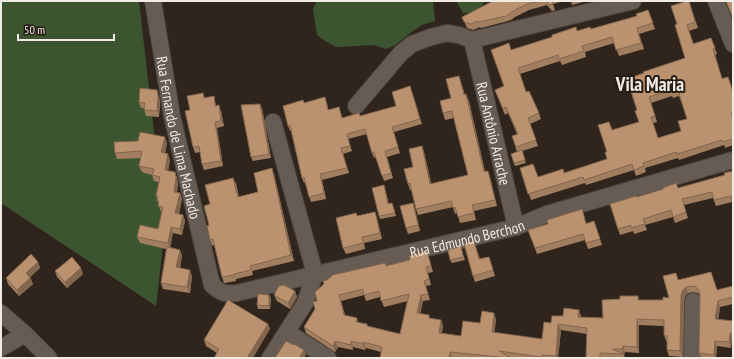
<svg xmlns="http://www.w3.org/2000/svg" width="734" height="359" viewBox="0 0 734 359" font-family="'PT Sans Narrow',sans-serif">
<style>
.green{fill:#3c5530}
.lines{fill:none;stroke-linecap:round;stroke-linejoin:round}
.minor-casing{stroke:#4b433c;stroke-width:18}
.minor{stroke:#665c53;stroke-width:16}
.wall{fill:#a17e5f;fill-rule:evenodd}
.shaded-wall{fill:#83664e}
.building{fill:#bb926f;stroke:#83664e;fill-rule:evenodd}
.labels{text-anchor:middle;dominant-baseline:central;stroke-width:4;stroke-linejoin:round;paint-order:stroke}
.street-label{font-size:15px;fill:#f1ebe5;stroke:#251c14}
.district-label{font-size:19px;font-weight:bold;fill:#f1ebe5;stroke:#251c14}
</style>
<rect width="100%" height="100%" fill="#2f251d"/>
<path class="green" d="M1,1H139L165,228L156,306L1,203Z
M317,1H433L435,21L422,25L413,31L394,46L386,49L374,45L336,47L325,41L317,35L313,9Z
M456,1H485C480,10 473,13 463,13Z"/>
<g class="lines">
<defs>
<g id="minor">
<path id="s1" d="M153,1L172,116L212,285C222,294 225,294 237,293L516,227L547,214L733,160"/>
<path d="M716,1L733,44"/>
<path id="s2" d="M472,40L516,227"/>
<path d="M472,40L633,1"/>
<path d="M356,106L401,53L412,44L431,37L447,33L459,35L472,40"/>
<path d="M1,313L25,334L49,358"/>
<path d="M287,332L328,358"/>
<path d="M1,348L25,334"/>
<path d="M270,358L305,303L315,274L273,122"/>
<path d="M692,358L693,301"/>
</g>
</defs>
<use href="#minor" class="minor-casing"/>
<use href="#minor" class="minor"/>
</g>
<path class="wall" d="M508,1H564L553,4L555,10L552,11L547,5L529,10L513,18V19L508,21L481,28L480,27L473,30L467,28L462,17Z
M571,1H587L572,5Z
M689,1L698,28L689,31L694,44L711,38L717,54L715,55L722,78L728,77L733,91V145L725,148L724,145L679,160L678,158L645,168L646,172L636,176L634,170L586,185L585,183L531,200L520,168L538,177L564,173L607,159V152L612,130L639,122L637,110L644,73L685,58L677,24ZM672,96L673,98L679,96L687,119L681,131L658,138L653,123L657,122L651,103Z
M648,10L655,29L639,34L644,49L619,56L614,43L585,52L586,57L562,65L560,61L520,74L526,92L539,113L541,119L530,124L538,146L522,151L526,163L515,166L511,154L517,152L512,136L517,134L508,113L505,115L495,90L504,86L511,50L577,31L591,29L637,16Z
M461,82L465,95L469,101L485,171H488L490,177L497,206L474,211L476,220L460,223L457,213L455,214L453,207L418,215L416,209L411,190H410L408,184L413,167L422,146L424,152L431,184L468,175L454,118L445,120L443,113L451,98Z
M412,92L422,124L394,132L400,153L387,157L393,178L384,181L376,157L374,158L372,153L367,134L348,139L352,151L343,154L349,173L322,180L326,199L311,202L305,183H304L302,178L291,131H290L288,126L304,103H327L328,110L339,107L342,118L360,116L396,106Z
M203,93L205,98L214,96L216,105L221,111L224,126L217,128L223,166L204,170L202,164L200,152L195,153L193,147L190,110Z
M159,96L160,103L159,117L146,116L144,108H141L139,102Z
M262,108L271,158L253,161L251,157Z
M167,143L165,153L170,160L168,171L175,172L177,178L178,184L177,192L180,193L182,199L179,214L183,215L185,221L182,235L173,233L170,247L180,250L182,256L180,268L192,276L190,293L163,289L161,283L166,249L140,243L137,237L158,229L162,212H161L156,196L159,182L154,181L152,175L142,172L139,166L141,158L117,159L115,153Z
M733,171V203L732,202L716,206L713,198L684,205L688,218L675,223L673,217L645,225L647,230L634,234L633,231L620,235L618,229L637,197L678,188L725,175Z
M274,174L294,261L252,271L253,275L236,279V281L224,283L222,277L214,245L212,246L210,240V204L236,183L239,197L258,192Z
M384,185L389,204L392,203L396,216L380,219L379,216Z
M415,209L420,231L408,234L406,228Z
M582,209L586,223L594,221L602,245L588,249L585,240L537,254L528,230L548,224Z
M375,212L377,218L382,239L364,243L365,249L346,254L343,248L357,216Z
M474,241L480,259L489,257L495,276L475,282L473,276Z
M462,250L465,260L452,263L450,260Z
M427,251L433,272L428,273L431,285L426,286L430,300L423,301L420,314L430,318L441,320L443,326L442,333L461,336L480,323L496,319L494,333L542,339L551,323L563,316L579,310L581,317L603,318L620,299L638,296L639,300H663L669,298L679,280L717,290L733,286V304L720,307L718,319L733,321V338H732L731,348L717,346L716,358H701L699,353L700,296L698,293L693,292L688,293L685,296L684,301L683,357L669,356L667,350V341H666L664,335V326L639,325V353L625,352L624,355L625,358H586L587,334L561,330L558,358H380L381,352L366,348L365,350L353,347V350L338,347L335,352L306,333L304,327L315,309L317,301L386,266L410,260ZM364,295L366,301L380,297L384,307L408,301L400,334L368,326L358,322L357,318L345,315L341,301Z
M38,262L40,268L30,277L33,284L19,296L8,284L6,278Z
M55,271L83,274L67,288L57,277Z
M295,291L297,297L290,309L277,301L274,295Z
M269,295L271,298L270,309H258L257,305Z
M268,324L270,329L217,353L206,346L204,340Z"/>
<path class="shaded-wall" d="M459,76L461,82L466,101L464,95Z
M157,90L159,96L160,103L159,117L157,111Z
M466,94L469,101L486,178L484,172Z
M260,104L262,108L271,158L269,154Z
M219,105L221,111L224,126L221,121Z
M215,122L217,128L223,166L221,161Z
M165,137L167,143L164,158L161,152Z
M422,146L424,152L433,190L430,184Z
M168,154L170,160L167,176L165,170Z
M272,168L274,174L294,261L291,255Z
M488,171L490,177L497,206L495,200Z
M175,172L178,184L176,197L174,192Z
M320,174L322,180L326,199L324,193Z
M233,178L236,183L240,203L238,197Z
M180,193L182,199L178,219L175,213Z
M413,203L415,209L420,231L418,225Z
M375,212L377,218L382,239L380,233Z
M183,215L185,221L182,235L180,229Z
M171,227L173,233L170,249L168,243Z
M180,250L182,256L179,273L176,267Z
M38,262L40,268L28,279L26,273Z
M81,268L83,274L67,288L65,282Z
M190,270L192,276L190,293L187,287Z
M30,278L33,284L19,296L17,290Z
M686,287L688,293L685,296L684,301L683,357L680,351L681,295L683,290Z
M295,291L297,297L290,309L288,303Z
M269,295L271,298L270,309L269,306Z
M339,295L341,301L346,321L344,315Z
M421,295L423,301L419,319L417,313Z
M718,301L720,307L718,325L715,319Z
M579,310L581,316L580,323L578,317Z
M494,313L496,319L494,338L492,332Z
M637,319L639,325V353L637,347Z
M441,320L443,326L441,338L439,333Z
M268,324L270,329L253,358H247Z
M558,324L561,330L558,358H556V356Z
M730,333L732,338L731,348L729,342Z
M335,341L338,347L335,352L333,346Z
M351,341L353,347V350L351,345Z
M715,341L717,346L716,358H715L714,355Z
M363,342L366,348L365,350L363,344Z
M623,346L625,352L624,355L622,349Z
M304,350L306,355L304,358H299Z
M450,352L452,358H449Z"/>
<path class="building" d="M493,1H505L506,2L508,1H540L527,4L511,12V13L506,16L479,22L478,21L471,24L464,22L462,17Z
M546,1H552L553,4L550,5Z
M687,1H689L695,22L687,25L693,44L711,38L715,48L713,49L722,79L728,77L733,92V112L731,113L733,118V139L723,142L722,140L677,154L676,152L643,163L644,166L634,170L632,164L584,180L583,177L528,194L520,168L533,164L538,177L563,169L564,173L607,159L605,152H607L598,125L609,122L612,130L639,122L635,111L637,110L627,79L644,73L643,72L685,58L675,25L677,24L671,6ZM670,90L671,92L678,90L687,119L678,121L681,131L658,138L651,117L655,116L649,97Z
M726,1H733V18Z
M648,10L653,23L637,28L641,43L616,50L612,37L582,46L584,51L571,55L559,59L558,55L518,68L526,92L529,91L539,113L528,118L536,140L516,147L512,136L518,134L506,107L503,109L495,90L504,86L491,50L509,43L511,50L552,37V35L576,27L577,31L590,27L591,29L637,16L636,14Z
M459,76L464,95L466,94L484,172L488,171L495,200L472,205L474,213L458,217L455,207L453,208L451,201L416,209L410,183L408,184L404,169L413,167L409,149L422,146L430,184L468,175L452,111L443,113L440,101L451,98L446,79Z
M410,86L420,119L392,127L398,147L385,151L391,173L382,176L374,152L372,153L365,129L347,134L350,146L341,148L347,168L320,174L324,193L309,197L304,177L302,178L290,125L288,126L283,106L303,100L304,103L325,97L328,110L339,107L342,118L359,113L360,116L396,106L392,92Z
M140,88L157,90L158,97L157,111L144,110L145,103L139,102Z
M203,93L204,98L214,96L215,106L219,105L221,121L215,122L221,161L202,164L199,146L193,147L185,111L190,110L187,96Z
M260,104L269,154L251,157L241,105Z
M140,132L165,137L161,152L168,154L165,170L175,172L176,178L174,192L180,193L175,213L183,215L180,229L171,227L168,243L137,237L140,225L158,229L163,207L158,206L159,201H157L158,196H156L160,177L152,175L154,169L139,166L142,151L115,153L114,142L138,141Z
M522,150L525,160L514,163L511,154Z
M272,168L291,255L250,266L251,270L234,274V275L222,277L213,239L210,240L207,226L209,225L204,206L210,204L205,185L233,178L238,197L258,192L254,173Z
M733,171V199L732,200L731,196L714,200L712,192L682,199L686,212L673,217L671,210L643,219L645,224L631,228V225L618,229L610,204L636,196L637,197L663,189V188L676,183L678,188L725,175L724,173Z
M384,185L388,204L392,203L395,213L379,216L372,188Z
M413,203L418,225L406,228L400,206Z
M582,209L586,224L594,221L600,239L586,243L583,234L535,248L528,230L548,224L547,220Z
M375,212L380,233L362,237L363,243L343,248L336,218L356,213L357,216Z
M474,241L479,259L489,257L493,270L473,276L464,244Z
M461,246L463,257L450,260L448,250Z
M167,247L180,250L176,267L190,270L187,287L161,283Z
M427,251L431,266L426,267L429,279L424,281L428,294L421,295L417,313L429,315V318L441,320L439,333L461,336L463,321L480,323L482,311L494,313L492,332L542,339L544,322L551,323L552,316H563L564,308L579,310L578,317L603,318L602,300L620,299V296H638V300H663V297L669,298L663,276L676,273L678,280L711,272L717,290L733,286V297L718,301L715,319L733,321V333H730L729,342L715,341L714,355L699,353L700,295L699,291L696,287L691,286L686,287L683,290L681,295L680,351L667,350V336L664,335V320L637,319V347L623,346L622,349H612L624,354L600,353V358H586L587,328L558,324L556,356L542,355L541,357L499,351L510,358L450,352L449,358H380L382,347L363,342V344L351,341V345L335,341L333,346L304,327L315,309L313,302L317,301L315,292L324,284L323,281L327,280L333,275L385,263L386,266L410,260L409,256ZM363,289L364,295L379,291L381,301L409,294L400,334L367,326V324L356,322L357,318L344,315L339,295Z
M31,254L38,262L26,273L30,278L17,290L6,278Z
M72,257L81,268L65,282L55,271Z
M284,285L295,291L288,303L274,295L279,286Z
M258,294L269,295V306L257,305Z
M228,300L268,324L247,358H214L219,349L204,340Z
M286,341L293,345L294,344L304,350L299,358H275Z"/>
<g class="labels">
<g class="street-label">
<text stroke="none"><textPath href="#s2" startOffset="96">Rua Antônio Arrache</textPath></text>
<text stroke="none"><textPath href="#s1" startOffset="139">Rua Fernando de Lima Machado</textPath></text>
<text stroke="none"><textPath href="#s1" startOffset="554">Rua Edmundo Berchon</textPath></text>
</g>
<g class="district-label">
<text x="650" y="84">Vila Maria</text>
</g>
</g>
<rect width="734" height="359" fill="none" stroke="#f1ebe5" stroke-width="4"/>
<path d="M18 34v6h96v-6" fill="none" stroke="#f1ebe5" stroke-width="2"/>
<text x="24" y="34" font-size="12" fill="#f1ebe5" stroke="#251c14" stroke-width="3" paint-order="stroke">50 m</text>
</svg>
